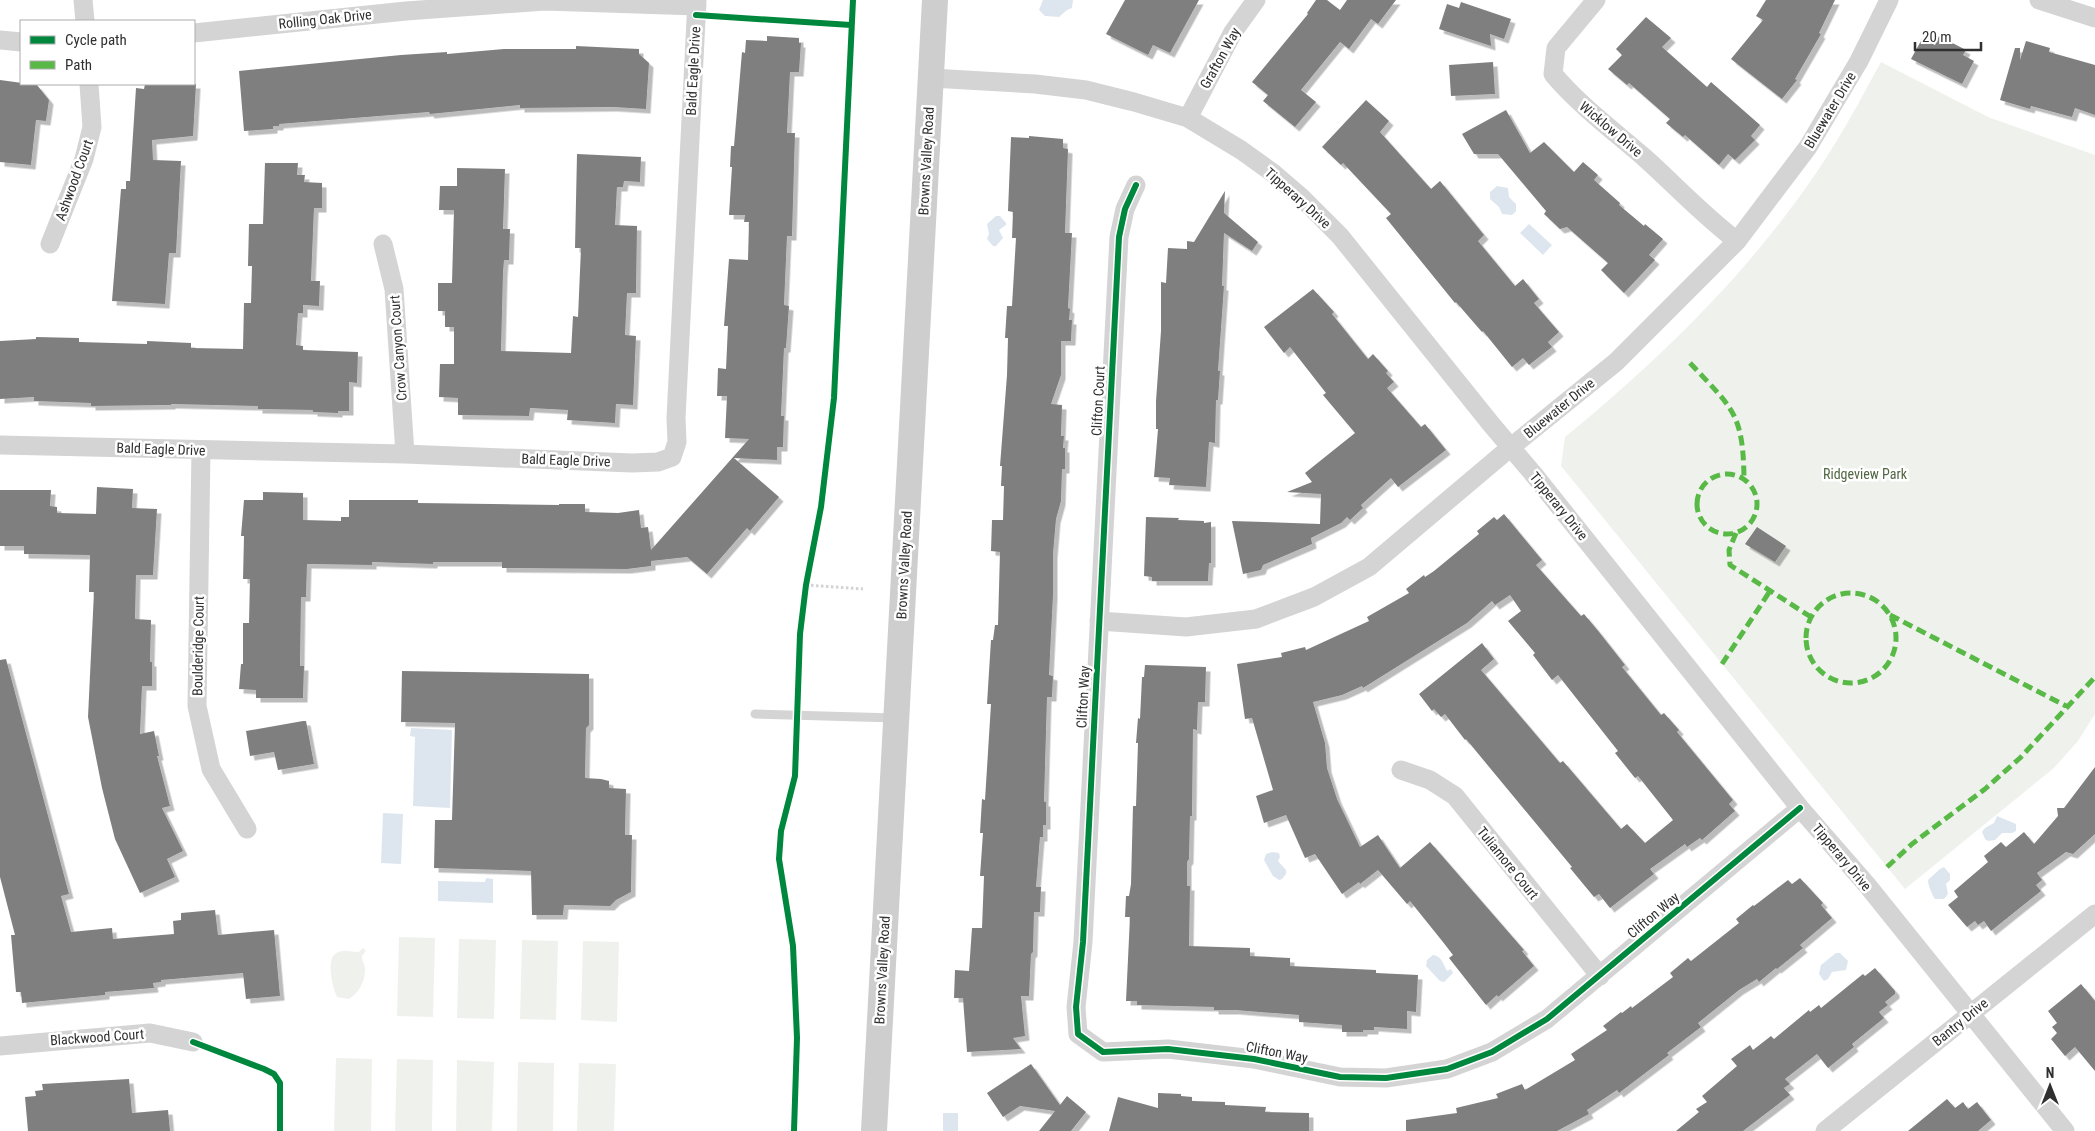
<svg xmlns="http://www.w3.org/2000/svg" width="2095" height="1131" viewBox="0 0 2095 1131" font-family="'Roboto Condensed',sans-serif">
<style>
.green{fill:#eff2ec}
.water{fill:#dde6ef}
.building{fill:#7f7f7f;filter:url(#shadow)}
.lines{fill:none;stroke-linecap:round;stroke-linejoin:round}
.path{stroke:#d3d3d3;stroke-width:3;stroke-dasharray:2.5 2.5;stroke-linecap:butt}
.service{stroke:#d4d4d4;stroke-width:9}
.minor{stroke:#d4d4d4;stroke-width:19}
.secondary{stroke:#cecece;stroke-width:26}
.quiet{stroke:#58b947;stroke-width:5;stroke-dasharray:10 5;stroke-linecap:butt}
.cycleway-casing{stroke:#fff;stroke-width:9}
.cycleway{stroke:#00873e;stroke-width:6}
.labels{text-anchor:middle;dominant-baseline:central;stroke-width:5;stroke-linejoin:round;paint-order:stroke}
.street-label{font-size:14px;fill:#303030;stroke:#fff}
.park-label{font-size:14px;fill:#516643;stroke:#fff}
</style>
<defs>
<filter id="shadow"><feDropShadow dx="4.5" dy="4.5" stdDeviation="0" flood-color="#0004"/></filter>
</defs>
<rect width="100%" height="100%" fill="#fff"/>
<path class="green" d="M1881,62L1988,117L2095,155V714L2078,741L2054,768L1905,889L1561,466L1565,437C1664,356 1756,266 1826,158C1846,127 1863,95 1881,62Z
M399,937L435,938L433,1017L397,1016Z
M459,939L496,940L494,1019L457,1018Z
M522,940L558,941L556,1020L520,1019Z
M583,941L619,942L617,1022L581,1020Z
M363,948L366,951L362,956C362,961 364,963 365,968C366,980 359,993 349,999L337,997C333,989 326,961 335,954C342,948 351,952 359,952Z
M336,1058L372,1059L371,1131H334Z
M397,1059L433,1060L432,1131H395Z
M457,1060L494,1062L492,1131H456Z
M518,1062L554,1063L553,1131H517Z
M579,1063L616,1064L614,1131H577Z"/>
<path class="water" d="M1043,0H1073L1072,8L1067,10L1059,17L1045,16L1039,10Z
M1497,186L1508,188L1509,197L1516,204V211L1512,215L1502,214L1499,207L1490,199V192Z
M996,216H1000L1006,223V225L999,230L1003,238L996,246H993L987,239L989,234L987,224Z
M1529,224L1552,245L1543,255L1520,233Z
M411,728L452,730L450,808L413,806L415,737L410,736Z
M383,813L403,814L401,864L381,863Z
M1997,816L2016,824V831L2012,833H2002L1995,840L1988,841L1985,839L1982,832L1985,828L1994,823Z
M1272,852L1279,853L1280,857L1278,861L1286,870V874L1282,879L1279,880L1273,876L1264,860L1266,854Z
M1944,867L1950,874V880L1946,884L1948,894L1944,899H1935C1932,895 1928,885 1928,880L1940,869Z
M486,878L493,879V903L438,901V881L485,882Z
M1836,953H1840L1848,961L1846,970L1832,972L1828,979L1824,981L1819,974L1821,965Z
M1433,955C1442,956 1443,964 1447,971L1451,969L1453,973L1444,982L1440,981L1426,966L1427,960Z
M943,1113H958V1131H943Z"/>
<path class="building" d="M1125,0H1199L1170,53L1153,45L1148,55L1106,34Z
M1316,0H1327L1340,10L1347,0H1396L1378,24L1371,19L1349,49L1340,42L1301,90L1316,102L1295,127L1263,101L1268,95L1252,82L1308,14L1307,13Z
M1766,0H1835L1819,33L1821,34L1795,79L1797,80L1782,99L1731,59L1763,20L1756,16Z
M1461,2L1511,19L1504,39L1490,34L1491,46L1439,29L1447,4L1459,8Z
M1646,17L1671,38L1662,47L1707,87L1711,82L1760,125L1751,136L1755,140L1735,160L1728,154L1719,165L1685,135L1683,137L1666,123L1670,119L1629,83L1627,85L1608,69L1622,55L1616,49Z
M767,36L799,38V43H801L799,72H790L787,133H795L792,236H787L784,305L789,306L786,348H784L781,416H784L783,447H777V460L734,458L779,497L750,531L747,528L707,574L687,557L651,561V566L627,569L502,568V562H433V564L372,562V565L307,564L306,597H301L300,666H304L303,698H256V690L239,689L241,664H243V623H249L250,579H243L244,536H241L244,500H263V492L303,493V520L341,521V517H349V500H418V503L559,505V504H585V512L618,513L639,510L641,528L648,527L651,550L749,439L725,438L727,396H717L718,368L726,369L728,326H724L729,259L748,260L749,222H744L745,215H729L732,167H730L731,146H734L742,52L745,53L746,40L767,41Z
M1939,36L1966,50L1963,55L1974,61L1962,84L1911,59L1922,39L1935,45Z
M2026,41L2050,48L2049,52L2095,65V115L2075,108L2072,117L2031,106L2030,109L2000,100L2015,48H2020V60Z
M576,46L639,49V54L649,63L646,109L613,107L520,108V105L430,114L429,112L279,124V126H273V129L244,131L239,71L401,55L447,52V54L504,49H576Z
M1493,62L1495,94L1451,96L1449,65Z
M0,80L37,85L49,100L46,121L36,120L31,165L0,162Z
M145,84H196L193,136L152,140L153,160L181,161L176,253H169L165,304L112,301L121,189H126V181H130L136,88L144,89Z
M1366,100L1389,121L1380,132L1431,189L1440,181L1484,235L1478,241L1515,286L1523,279L1539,299L1534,303L1559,332L1548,342L1552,347L1529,365L1523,358L1512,367L1483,331L1482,332L1456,302L1455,303L1386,218L1391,214L1343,163L1341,165L1322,147Z
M1506,110L1530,153L1544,142L1574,172L1583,162L1598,175L1594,180L1620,203L1619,205L1644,226L1645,224L1663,239L1649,255L1655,260L1624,293L1601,270L1608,263L1567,227L1560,229L1544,214L1546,211L1498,154H1474L1462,134Z
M1029,136L1063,139V148L1068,149L1065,233H1072L1068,308L1070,309L1069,320H1072L1071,341H1061V375L1051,404L1062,405L1061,436H1064L1063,448H1065V469H1062L1061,501L1056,519L1053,554V595L1049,675L1053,676L1052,697H1047L1044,802H1046V825H1043V837H1040L1036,887H1041L1040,912H1034L1033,952L1031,954L1029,996H1021L1025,1036L1013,1038L1021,1049L967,1052L963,998H954L955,970L969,971L972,928H982L984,876H980L983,833H980L982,799L985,800L991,704H987L991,640H993L995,625H998L1000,552L991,551L992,520H1003L1004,486H1001L1002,466H1000L1007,375L1008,338H1005L1007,306H1012L1016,238H1012L1013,212L1008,211L1011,137L1029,138Z
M577,154L641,157L640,182L624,181L623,187H617L615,225L637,226L636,293H627L625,335L636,336L633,405L616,404L615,423L567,420L568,410L530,408L529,416L458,415V398L439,397L440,364H454V327H445V311H438V283H452L454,210H439L440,186H457V168L505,169L503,229H510L509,260H504L503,273L501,351L571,353L573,316L578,317L581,248H575Z
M265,163H298L297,175H305L304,182L322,183V208H314L311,281H320L319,306L303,305V313H298L296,345L303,346V350L358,352L357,383L349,382V411H338V413L313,412V410L258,409V406L171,404V405L91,406V403L34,401V397L0,399V341L36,339V337L79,338V342L147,344V341L191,343V348L243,349L244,303H251L252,266H248L249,224H263Z
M1225,191L1224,213L1258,242L1252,251L1224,233L1222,286H1224L1218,371H1220L1218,400H1216L1215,443L1209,442L1206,487L1169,485L1170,478L1154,477L1158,429H1156V401L1161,331V282L1166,283L1168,248L1187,249V241L1194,242Z
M1313,289L1334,312L1332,314L1368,359L1373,354L1388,371L1386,373L1394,382L1387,388L1421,427L1425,424L1446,450L1398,487L1391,478L1361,505L1363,508L1350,520L1347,517L1341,523L1311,538L1312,544L1263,565L1261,570L1243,574L1232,521L1320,524L1321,494L1287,492L1312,482L1305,473L1355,433L1323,395L1326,393L1290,347L1284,353L1264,327Z
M97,487L133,489L132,508L157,509L153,575H136L135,619L151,620L150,662H152V686H142L140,734L154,731L159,756H157L170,806L162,808L183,851L167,859L175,877L140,893L115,839L102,788L88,717L94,592H89L90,555L24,554V546H0V490H51L50,506L57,507V513L96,514Z
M1504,514L1542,560L1536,565L1581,616L1584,614L1599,632L1625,665L1622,667L1661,715L1664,713L1679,730L1677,732L1733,800L1729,804L1735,811L1702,840L1700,838L1687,847L1685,844L1650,869L1654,874L1610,908L1599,894L1594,897L1570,868L1572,867L1466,739L1465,740L1445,714L1441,717L1434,709L1432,711L1419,694L1482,643L1494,659L1481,670L1560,763L1563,761L1621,829L1627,824L1645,843L1673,820L1638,776L1635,778L1615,753L1618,751L1558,675L1552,680L1533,655L1535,653L1508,621L1521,611L1510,595L1495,605L1492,601L1467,623L1363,688L1362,686L1342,695L1313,702L1325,743L1327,768L1337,799L1360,847L1378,835L1400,868L1430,842L1524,950L1522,951L1534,966L1498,997L1497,995L1486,1005L1449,958L1453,955L1443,942L1410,901L1407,904L1378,870L1360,884L1359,882L1342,894L1315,854L1305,858L1286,815L1264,823L1256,796L1273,790L1252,718L1245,719L1237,664L1282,657L1281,653L1305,647L1306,650L1369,621L1367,617L1409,593L1406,589L1424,575L1425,577L1434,571L1479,534L1477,531L1494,517L1497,520Z
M1146,517L1179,518L1178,520L1204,521V523L1211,522V563H1209L1208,581H1152V577L1144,576Z
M1757,527L1786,546L1775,562L1745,544Z
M6,659L69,894L61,896L71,932L112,928L113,939L174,934L173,921L181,920V913L215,910L218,935L274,930L280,996L246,999L243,973L161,980V982L153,983L154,988L105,992V995L22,1003L21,992H16L11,935H15L0,877V660Z
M1145,665L1206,667L1205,702H1198L1197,730L1193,729L1192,816H1190L1189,859L1187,862V886H1190L1189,946L1250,948V956L1290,958V966L1376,970V973L1418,975L1416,1012L1407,1011V1029L1374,1027V1030H1363V1032H1342V1025L1299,1022V1015L1235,1010H1214V1007L1137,1005V1001H1126L1130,917H1125L1126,896H1129L1131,884L1133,806H1136L1138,743H1136L1138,718L1140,719L1142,677H1144Z
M402,671L589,674V725L586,728L585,778L601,779L609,781V788L626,789L625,835H632L631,892L616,900L610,906L564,905L563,915H532L531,871L434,868L435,820H452L455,723L401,722Z
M303,721H306L314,764L278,770L274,752L250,756L246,731Z
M2095,767V834L2073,854L2066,852L2037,873L2042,880L2036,885L2041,891L1991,931L1984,921L1978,925L1975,921L1967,927L1948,905L1958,897L1954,891L1988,862L1984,856L2001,842L2006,847L2024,832L2034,844L2058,816L2057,808H2064Z
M1800,878L1823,903L1821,905L1832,918L1800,945L1803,948L1777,969L1776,968L1759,982L1757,979L1739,990L1698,1023L1701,1027L1667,1053L1669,1055L1619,1093L1617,1090L1587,1110L1589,1114L1557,1131H1406V1120L1457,1113L1456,1108L1498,1098L1496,1094L1522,1084L1525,1090L1575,1060L1571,1054L1607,1030L1603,1026L1621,1012L1622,1013L1631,1006L1632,1008L1673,977L1670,973L1688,958L1691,961L1739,923L1736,919L1753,905L1754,906L1788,880L1792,884Z
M1875,968L1895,991V994L1885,1002L1888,1005L1879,1012L1884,1018L1852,1044L1854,1047L1828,1068L1817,1054L1785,1079L1790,1084L1784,1088L1790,1095L1743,1131H1676L1699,1112L1696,1109L1707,1102L1702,1096L1737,1066L1731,1059L1750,1045L1753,1050L1771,1036L1774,1039L1809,1010L1810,1012L1819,1005L1821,1008L1863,974L1865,976Z
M2081,984L2095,1001V1071L2075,1047L2065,1056L2051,1039L2057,1033L2052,1027L2057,1023L2048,1011Z
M1031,1064L1060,1105L1067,1096L1086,1112L1071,1131H1039L1055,1111L1020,1106L1003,1117L987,1093Z
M129,1079L132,1113L168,1110L170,1131H28L25,1097L36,1096L35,1091L43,1090L42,1084Z
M1158,1093L1181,1094V1096L1192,1097V1101L1225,1102V1105L1266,1107L1265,1112L1309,1113V1131H1109L1118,1097L1158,1108Z
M1947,1099L1955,1108L1963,1102L1968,1109L1977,1102L1991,1120L1978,1131H1908Z"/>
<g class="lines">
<path class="path" d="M806,585L863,589"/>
<path class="service" d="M755,714L895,718"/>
<path class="minor" d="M83,0L85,21
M1596,0L1556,48L1553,74C1580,106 1614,131 1646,159C1676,186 1704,216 1737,241
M2039,0L2095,18
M194,33L406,11L545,1L697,6
M0,40L21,42
M931,78L1035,84L1086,90L1134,102L1188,118L1241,150L1273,173L1302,198L1340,236L1491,424L1535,476L1800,808L1867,885L2065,1131
M1188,118L1233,32L1256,0
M1136,185L1125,209L1119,237L1083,942L1076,1007L1078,1034L1103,1052L1168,1049L1254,1059L1340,1077L1386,1078L1447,1069L1492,1052L1547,1019L1800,808
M50,244L84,159L92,127L89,84
M383,244L394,289L405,454
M0,445L405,454L632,463L658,462L672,457L677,442L676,418L697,0
M201,450L197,706L211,769L247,829
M1099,621L1186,627L1256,619L1314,597L1369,567L1511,447L1616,362L1737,241L1808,147L1859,61L1889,0
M1401,770L1430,780L1455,796L1600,976
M0,1046L150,1033L193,1042
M1825,1131L2095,914"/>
<path class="secondary" d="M874,1131L935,0"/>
<path class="quiet" d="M1690,363C1733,409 1743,413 1744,478
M1697 504a30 30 0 1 1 60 0a30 30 0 1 1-60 0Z
M1736,533L1729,550L1730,565L1811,617
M1806 638a45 45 0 1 1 90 0a45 45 0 1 1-90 0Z
M1890,615L2066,706
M1722,664L1770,591
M1887,867L1912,844L1985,789L2020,758L2095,677"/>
<defs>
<path id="cycleway" d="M696,15L851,25
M1136,185L1125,209L1119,237L1083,942L1076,1007L1078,1034L1103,1052L1168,1049L1254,1059L1340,1077L1386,1078L1447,1069L1492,1052L1547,1019L1800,808
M193,1042L264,1069L274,1074L280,1083V1131
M794,1131L797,1038L793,946L779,859L781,831L795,776L800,634L806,585L821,507L834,398L853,0"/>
</defs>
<use href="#cycleway" class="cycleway-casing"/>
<use href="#cycleway" class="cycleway"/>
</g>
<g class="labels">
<g class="street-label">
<text transform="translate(325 19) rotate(-6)">Rolling Oak Drive</text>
<text transform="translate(1220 58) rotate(-61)">Grafton Way</text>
<text transform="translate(693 71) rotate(-87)">Bald Eagle Drive</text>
<text transform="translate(1830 110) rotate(-59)">Bluewater Drive</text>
<text transform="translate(1611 129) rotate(40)">Wicklow Drive</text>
<text transform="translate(926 161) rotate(-87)">Browns Valley Road</text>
<text transform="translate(74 180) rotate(-70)">Ashwood Court</text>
<text transform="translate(1298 198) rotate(42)">Tipperary Drive</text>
<text transform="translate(398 348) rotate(-94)">Crow Canyon Court</text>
<text transform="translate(1098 401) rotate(-87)">Clifton Court</text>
<text transform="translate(1559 408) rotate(-39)">Bluewater Drive</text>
<text transform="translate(161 449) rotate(2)">Bald Eagle Drive</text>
<text transform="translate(566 460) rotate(2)">Bald Eagle Drive</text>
<text transform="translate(1559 506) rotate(51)">Tipperary Drive</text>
<text transform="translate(904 565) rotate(-87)">Browns Valley Road</text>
<text transform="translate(198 646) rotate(-89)">Boulderidge Court</text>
<text transform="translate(1083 697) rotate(-87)">Clifton Way</text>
<text transform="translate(1842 857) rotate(50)">Tipperary Drive</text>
<text transform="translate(1508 863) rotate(51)">Tuliamore Court</text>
<text transform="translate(1653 915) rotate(-40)">Clifton Way</text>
<text transform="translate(882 970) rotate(-87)">Browns Valley Road</text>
<text transform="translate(1960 1022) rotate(-39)">Bantry Drive</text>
<text transform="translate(97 1037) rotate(-4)">Blackwood Court</text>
<text transform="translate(1277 1052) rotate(11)">Clifton Way</text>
</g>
<g class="park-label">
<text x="1865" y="474">Ridgeview Park</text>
</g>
</g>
<rect x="20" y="20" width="175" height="65" fill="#ffffff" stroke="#acacac"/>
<rect x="30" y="36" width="25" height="8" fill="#00873e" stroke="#acacac"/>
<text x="65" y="45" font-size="15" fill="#303030">Cycle path</text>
<rect x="30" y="61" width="25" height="8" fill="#58b947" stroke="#acacac"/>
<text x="65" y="70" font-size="15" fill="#303030">Path</text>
<g transform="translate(2050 1086)" stroke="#ffffff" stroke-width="4" paint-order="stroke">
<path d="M0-4L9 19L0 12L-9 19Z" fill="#303030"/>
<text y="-8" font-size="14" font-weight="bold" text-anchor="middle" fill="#303030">N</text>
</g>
<path d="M1915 42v8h66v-8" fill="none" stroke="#303030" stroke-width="2.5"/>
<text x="1922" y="42" font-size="15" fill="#303030" stroke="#ffffff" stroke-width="4" paint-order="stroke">20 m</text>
</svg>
